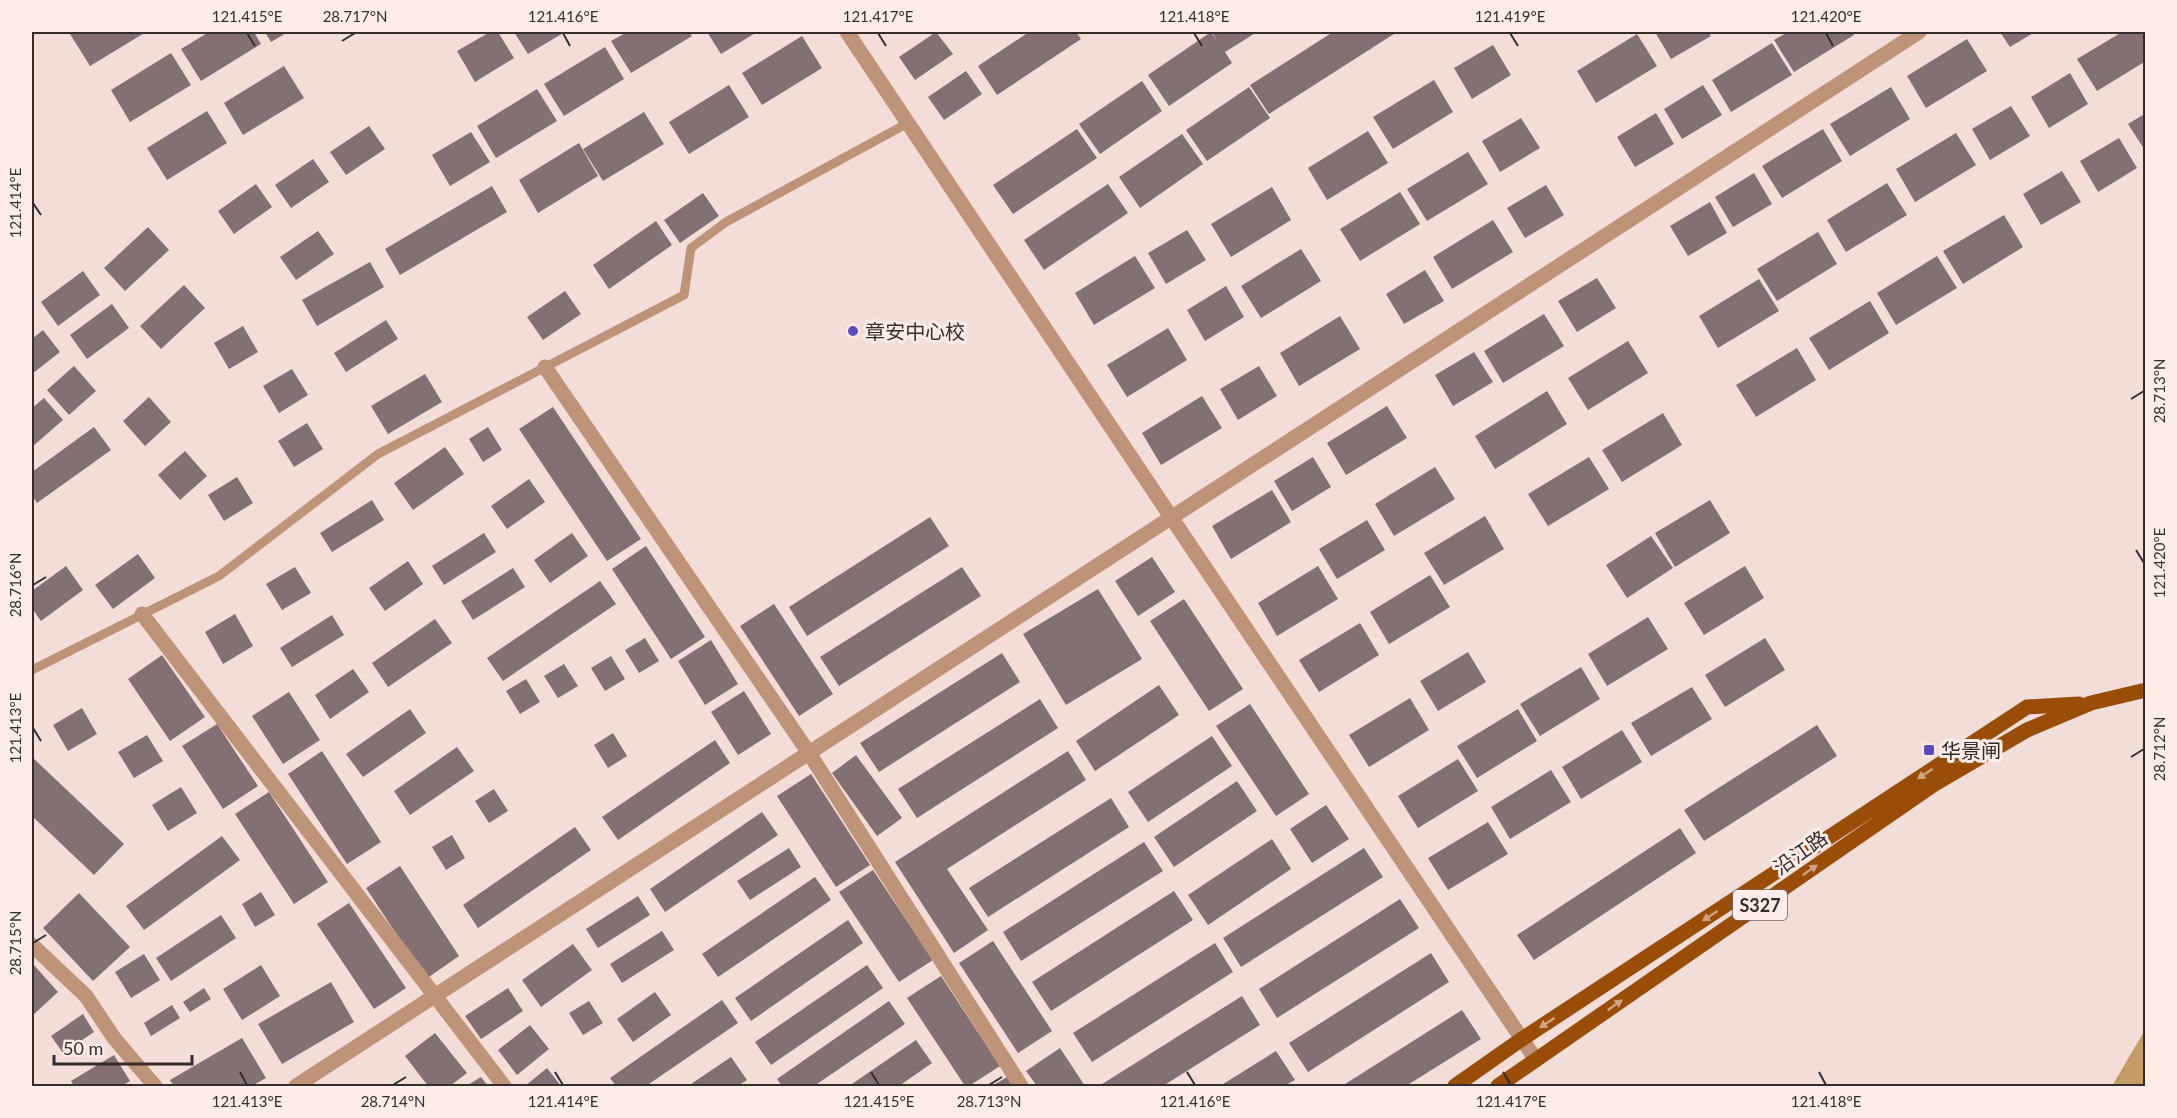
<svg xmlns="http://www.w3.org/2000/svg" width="2177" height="1118" viewBox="0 0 2177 1118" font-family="Lato,'Noto Sans SC',sans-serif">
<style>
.forest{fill:#c49c65}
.building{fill:#837072}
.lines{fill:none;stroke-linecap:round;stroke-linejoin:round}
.service{stroke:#bf9378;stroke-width:9}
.minor{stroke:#bf9378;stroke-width:15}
.primary{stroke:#9a4d07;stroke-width:15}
.oneway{fill:#d0a483}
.ticks{fill:none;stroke:#352d2b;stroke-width:2}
.poi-dot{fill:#574ac2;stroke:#fdece8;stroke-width:2}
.labels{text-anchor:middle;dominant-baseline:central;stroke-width:6;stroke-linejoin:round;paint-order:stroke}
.shield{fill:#fdece8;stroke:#716664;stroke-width:1.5}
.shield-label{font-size:18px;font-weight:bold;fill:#352d2b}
.poi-label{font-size:20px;fill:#352d2b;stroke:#fdece8;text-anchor:start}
.street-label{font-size:20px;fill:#352d2b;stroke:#fdece8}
.neatline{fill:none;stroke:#352d2b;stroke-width:2}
.ticks-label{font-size:15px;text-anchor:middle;fill:#352d2b}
</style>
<rect width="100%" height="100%" fill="#f3ddd9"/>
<path class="forest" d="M2145,1030V1086H2112Z"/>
<path class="building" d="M74,32H146L90,66L70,34Z
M209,32H254L261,44L201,81L181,49Z
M265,32H288L271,42Z
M490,32H498L514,58L475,82L457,51Z
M514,32H565L528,54Z
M627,32H689L692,36L631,73L611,41Z
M707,32H757L721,54Z
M936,32L953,54L915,80L899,57Z
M1029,32H1076L1081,39L997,95L978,66Z
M1211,32L1217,41L1212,32H1257L1225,52L1232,63L1169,106L1148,75Z
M1333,32H1397L1269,114L1250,85Z
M1655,32H1708L1711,36L1671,59Z
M1788,32H1852L1854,35L1794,72L1774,40Z
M2000,32H2035L2010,47Z
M2122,32H2144L2146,61L2097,91L2077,59Z
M1637,34L1657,66L1596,103L1577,71Z
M802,36L822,68L762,105L742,73Z
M1967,39L1987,71L1926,108L1907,76Z
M1772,43L1792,75L1731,112L1712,80Z
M1493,45L1511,75L1472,99L1454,68Z
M605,47L624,79L564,116L544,84Z
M171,53L191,85L130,122L111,90Z
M284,66L304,98L243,135L224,103Z
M966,71L982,94L944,120L928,97Z
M2070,73L2088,104L2049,128L2031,97Z
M1434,80L1453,112L1393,149L1373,117Z
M1142,81L1162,111L1100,154L1079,124Z
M729,85L749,117L689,154L669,122Z
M1703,85L1722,115L1682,139L1664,109Z
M1249,87L1270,118L1207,161L1186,130Z
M1891,87L1910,119L1850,156L1830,124Z
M537,89L557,121L496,158L477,126Z
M2011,106L2030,136L1990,160L1972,129Z
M207,111L227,143L167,180L147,148Z
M644,112L664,144L603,181L583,149Z
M1656,113L1674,144L1635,167L1617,137Z
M2146,113V152L2128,124Z
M1521,118L1540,148L1500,172L1482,141Z
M369,126L385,149L346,175L330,152Z
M1077,129L1097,158L1013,214L993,185Z
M1823,129L1842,161L1782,198L1762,166Z
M1368,131L1388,163L1327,200L1308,168Z
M471,132L490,162L450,186L432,155Z
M1956,133L1976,165L1915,202L1896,169Z
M1182,134L1203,164L1140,208L1119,177Z
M2119,138L2137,168L2098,192L2080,161Z
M579,143L598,176L538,213L519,180Z
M1468,152L1488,184L1427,221L1407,189Z
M313,159L329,182L291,208L275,185Z
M2062,171L2081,202L2041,225L2023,194Z
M1754,173L1772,204L1733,227L1715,197Z
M1887,183L1907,215L1846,252L1827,220Z
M256,184L272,207L234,234L218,211Z
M1108,184L1128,213L1044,270L1024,240Z
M1546,185L1564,215L1525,238L1507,208Z
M492,186L507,212L400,275L385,249Z
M1272,187L1291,220L1231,257L1211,224Z
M1400,192L1420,224L1360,261L1340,229Z
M703,193L719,216L680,243L664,220Z
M1710,202L1727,233L1688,256L1670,226Z
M2004,215L2023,247L1963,284L1943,251Z
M1493,220L1513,252L1452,289L1433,257Z
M656,221L672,245L609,289L593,265Z
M148,227L169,250L125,291L104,268Z
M1187,230L1206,260L1166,284L1148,253Z
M318,231L334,254L296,280L280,257Z
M1818,232L1837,264L1777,301L1757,269Z
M1301,249L1321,281L1261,318L1241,286Z
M1135,256L1155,288L1094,325L1075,293Z
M1937,256L1957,288L1896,325L1877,293Z
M370,262L384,287L317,326L302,300Z
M1425,270L1444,301L1404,324L1386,294Z
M83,271L100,295L58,326L41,302Z
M1597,278L1616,308L1577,332L1558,301Z
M1759,279L1779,311L1718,348L1699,316Z
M184,285L205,308L161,349L140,326Z
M1226,286L1244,317L1205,341L1187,310Z
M565,291L581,314L543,340L527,317Z
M1870,301L1889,333L1829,370L1809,338Z
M112,304L129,328L87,359L70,335Z
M1544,314L1564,346L1503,383L1484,351Z
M1340,316L1360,349L1299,386L1280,353Z
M386,320L398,339L346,372L334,353Z
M243,326L258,352L229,369L214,343Z
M1168,328L1187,360L1127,397L1107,365Z
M43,330L60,352L32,374V339Z
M1628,341L1648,373L1588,410L1568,378Z
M1797,348L1816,380L1756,417L1736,385Z
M1474,352L1493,382L1453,406L1435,375Z
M74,366L96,391L69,415L47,390Z
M1259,366L1277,396L1238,420L1220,389Z
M292,369L308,395L279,413L263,386Z
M425,374L442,402L388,434L371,406Z
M1547,391L1567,424L1495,469L1475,436Z
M1202,396L1222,428L1161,465L1142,433Z
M149,397L171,422L145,446L123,421Z
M44,398L63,420L32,447V408Z
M1387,406L1407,438L1346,475L1327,443Z
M553,407L641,539L607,561L519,429Z
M1663,413L1682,445L1622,482L1602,450Z
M307,423L323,449L294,467L278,441Z
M94,427L111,450L37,503L32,495V472Z
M488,427L502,450L483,462L469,439Z
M445,447L464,474L413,510L394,483Z
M185,451L207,476L180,500L158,475Z
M1313,457L1331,487L1292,511L1274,481Z
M1589,457L1609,489L1548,526L1528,494Z
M1435,467L1455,499L1394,536L1375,504Z
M237,477L253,503L224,521L208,495Z
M529,479L545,502L507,529L491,506Z
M1272,490L1291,522L1231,559L1212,526Z
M372,500L384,520L332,552L320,533Z
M1710,500L1730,533L1675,567L1655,533Z
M1485,516L1504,549L1444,585L1424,553Z
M930,517L949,546L807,636L789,607Z
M1367,520L1385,550L1337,579L1319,549Z
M484,533L496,552L444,585L432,566Z
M572,533L588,556L550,583L534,560Z
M1651,536L1673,568L1627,598L1606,565Z
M646,546L705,637L671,659L612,569Z
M138,554L155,578L113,609L95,585Z
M1152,557L1175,592L1138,616L1115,581Z
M408,561L423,584L385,611L369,588Z
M66,566L83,590L41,621L32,608V591Z
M1318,566L1338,599L1277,636L1258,603Z
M1745,566L1764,598L1704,635L1684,603Z
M295,567L311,593L282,610L266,584Z
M962,567L981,596L839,686L820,657Z
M513,568L525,587L473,620L461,601Z
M1430,575L1450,607L1389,644L1370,612Z
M600,581L616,604L503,681L487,658Z
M1098,589L1142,659L1066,705L1023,634Z
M1184,599L1243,689L1209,711L1150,621Z
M774,604L833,694L799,716L740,626Z
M235,614L253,646L223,664L205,632Z
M332,615L344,635L292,667L280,648Z
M1648,617L1668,649L1607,686L1588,654Z
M435,619L452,643L388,687L372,663Z
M1360,623L1379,655L1319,692L1299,660Z
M645,638L659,661L639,673L625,650Z
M1765,638L1785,670L1725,707L1705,675Z
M711,640L738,684L705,705L678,661Z
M1468,652L1486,682L1438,711L1420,681Z
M1002,653L1020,682L879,772L860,743Z
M162,655L205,717L170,741L128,679Z
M611,656L625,679L605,691L591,668Z
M564,664L578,686L558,698L544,676Z
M1581,667L1600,699L1540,736L1520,704Z
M353,669L369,692L330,719L315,695Z
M526,679L540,702L520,714L506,691Z
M1159,685L1179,715L1095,771L1076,741Z
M1692,687L1712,719L1651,756L1631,723Z
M744,691L771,734L738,755L711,712Z
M289,692L320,740L283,764L252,716Z
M1410,698L1429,730L1369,767L1349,735Z
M1040,699L1058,728L917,818L898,789Z
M1250,704L1309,794L1276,816L1216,726Z
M82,708L97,734L68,751L53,725Z
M410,709L426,733L363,777L346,754Z
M1518,709L1537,741L1477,778L1457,746Z
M217,724L258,786L223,809L182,746Z
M1817,725L1837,756L1704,841L1684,810Z
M1622,730L1642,762L1581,799L1562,767Z
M613,733L627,756L608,768L594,745Z
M147,735L163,761L134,778L118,752Z
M1212,736L1232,766L1148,822L1128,792Z
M715,740L730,763L618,840L602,817Z
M457,747L474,771L410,815L394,791Z
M322,751L381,842L347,864L288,774Z
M1068,751L1086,780L947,869L988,930L954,953L895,862Z
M856,755L902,818L877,836L832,773Z
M32,757L124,844L94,875L32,816Z
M1458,759L1478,791L1418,828L1398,796Z
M1551,770L1571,802L1510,839L1491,807Z
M811,774L870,865L836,887L777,796Z
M1237,781L1257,811L1174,867L1154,837Z
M181,787L197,813L168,831L152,805Z
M494,789L508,811L489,823L475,801Z
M269,792L328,882L294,904L235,814Z
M1111,798L1129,827L988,917L969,888Z
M1326,805L1349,839L1312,863L1290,829Z
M762,812L778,835L665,912L650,889Z
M1488,822L1508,854L1448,890L1428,858Z
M575,827L591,850L478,928L463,905Z
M1680,828L1696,853L1534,960L1517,935Z
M452,835L465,858L446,870L432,847Z
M222,836L240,860L144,930L126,906Z
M1272,839L1291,869L1208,925L1188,895Z
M1144,842L1163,871L1021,961L1003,932Z
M789,848L801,867L750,900L737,881Z
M1364,848L1383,877L1241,967L1223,938Z
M400,866L459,956L426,979L366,888Z
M873,870L933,960L899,982L839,892Z
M815,877L831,900L718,977L702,954Z
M1174,891L1193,920L1051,1011L1032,982Z
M261,892L275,915L255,927L242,904Z
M79,893L130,947L93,981L43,928Z
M638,896L650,915L598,948L586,929Z
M1400,899L1419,928L1277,1018L1259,989Z
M349,903L406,988L374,1009L317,924Z
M221,915L236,938L171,981L156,958Z
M848,920L863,943L751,1021L735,998Z
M662,931L674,950L622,983L610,964Z
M993,941L1052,1031L1018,1053L959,963Z
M1215,943L1233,972L1092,1062L1073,1033Z
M573,944L592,970L541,1007L522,980Z
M1431,953L1449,982L1308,1072L1289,1043Z
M144,954L160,980L131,998L115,972Z
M33,964L58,992L32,1016V966Z
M261,965L280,996L242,1020L223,989Z
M867,965L883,988L771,1065L755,1042Z
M941,976L1000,1066L969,1086H965L907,998Z
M331,982L354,1022L282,1064L258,1024Z
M204,988L211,999L190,1012L183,1002Z
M508,988L523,1011L481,1039L465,1016Z
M655,992L671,1015L633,1042L617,1019Z
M1242,996L1260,1025L1163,1086H1099Z
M722,1000L738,1023L646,1086H616L610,1078Z
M589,1001L603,1023L583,1035L569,1013Z
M889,1001L905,1024L814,1086H782L777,1079Z
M172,1005L180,1018L151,1036L144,1023Z
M1462,1010L1481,1039L1406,1086H1342Z
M83,1014L94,1032L63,1053L51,1036Z
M530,1025L549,1049L517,1075L498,1050Z
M435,1033L467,1073L450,1086H428L405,1056Z
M242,1038L266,1078L252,1086H174L170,1080Z
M916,1040L932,1063L899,1086H849Z
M1060,1048L1085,1086H1037L1026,1071Z
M1276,1051L1295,1080L1284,1086H1220Z
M114,1055L130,1081L122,1086H74L71,1081Z
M731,1057L747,1080L738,1086H688Z
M547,1068L561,1086H525Z
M481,1077L488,1086H466Z
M1007,1077L1013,1086H992Z"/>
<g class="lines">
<path class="service" d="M32,670L219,576L378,454L684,295L691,248L726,222L908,123"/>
<path class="minor" d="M847,32L1171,517L1536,1060
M545,367L809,753L1021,1086
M142,614L504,1086
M32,945L86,996L114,1038L155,1086
M296,1086L1919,32"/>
<path class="primary" d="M1455,1086L1522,1039L2027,707L2079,704
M1498,1086L1933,785L2027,730L2091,703L2146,690"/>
</g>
<defs><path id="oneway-solid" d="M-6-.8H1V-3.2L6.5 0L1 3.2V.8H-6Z" transform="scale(1.5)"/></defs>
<g class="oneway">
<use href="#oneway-solid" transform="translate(1925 774) rotate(147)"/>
<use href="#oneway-solid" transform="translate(1810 870) rotate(-35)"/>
<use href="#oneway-solid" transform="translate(1710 916) rotate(147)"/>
<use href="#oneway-solid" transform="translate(1615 1005) rotate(-35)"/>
<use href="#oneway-solid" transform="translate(1547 1023) rotate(147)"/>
</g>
<path class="ticks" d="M247,33L255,46M563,33L570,46M878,33L886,46M1194,33L1202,46M1510,33L1518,46M1826,33L1833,46M342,41L355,33M33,203L41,215M2131,399L2144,391M2136,550L2144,563M33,585L46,577M33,728L41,741M2131,757L2144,749M33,943L46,935M240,1072L247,1085M555,1072L563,1085M871,1072L879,1085M1187,1072L1195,1085M1503,1072L1511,1085M1819,1072L1826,1085M393,1085L406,1077M989,1085L1002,1077"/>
<g class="poi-dot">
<circle cx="853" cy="331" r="6"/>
<rect x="1923" y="744" width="12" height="12" rx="3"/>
</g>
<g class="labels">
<rect class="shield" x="1733" y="890" width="54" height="30" rx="4.5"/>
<g class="shield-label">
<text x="1760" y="905">S327</text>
</g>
<g class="poi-label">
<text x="865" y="331">章安中心校</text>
<text x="1941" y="750">华景闸</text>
</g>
<g class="street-label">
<text transform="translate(1800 852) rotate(-35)">沿江路</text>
</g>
</g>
<rect width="2177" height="1118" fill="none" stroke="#fdece8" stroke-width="66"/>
<path d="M54 1055v9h138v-9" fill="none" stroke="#352d2b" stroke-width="3"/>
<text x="63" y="1055" font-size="18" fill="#352d2b" stroke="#fdece8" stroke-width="4.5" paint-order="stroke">50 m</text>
<rect x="33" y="33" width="2111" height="1052" class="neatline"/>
<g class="ticks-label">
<text x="247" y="22">121.415°E</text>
<text x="355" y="22">28.717°N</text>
<text x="563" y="22">121.416°E</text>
<text x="878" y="22">121.417°E</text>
<text x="1194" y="22">121.418°E</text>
<text x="1510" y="22">121.419°E</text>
<text x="1826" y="22">121.420°E</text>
<text transform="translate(16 203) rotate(-90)" y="5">121.414°E</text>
<text transform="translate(2160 391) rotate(-90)" y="5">28.713°N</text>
<text transform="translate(2160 563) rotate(-90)" y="5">121.420°E</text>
<text transform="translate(16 585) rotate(-90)" y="5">28.716°N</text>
<text transform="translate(16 728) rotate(-90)" y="5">121.413°E</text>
<text transform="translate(2160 749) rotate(-90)" y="5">28.712°N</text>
<text transform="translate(16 943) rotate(-90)" y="5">28.715°N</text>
<text x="247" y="1107">121.413°E</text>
<text x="393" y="1107">28.714°N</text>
<text x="563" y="1107">121.414°E</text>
<text x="879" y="1107">121.415°E</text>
<text x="989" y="1107">28.713°N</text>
<text x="1195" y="1107">121.416°E</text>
<text x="1511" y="1107">121.417°E</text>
<text x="1826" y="1107">121.418°E</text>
</g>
</svg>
